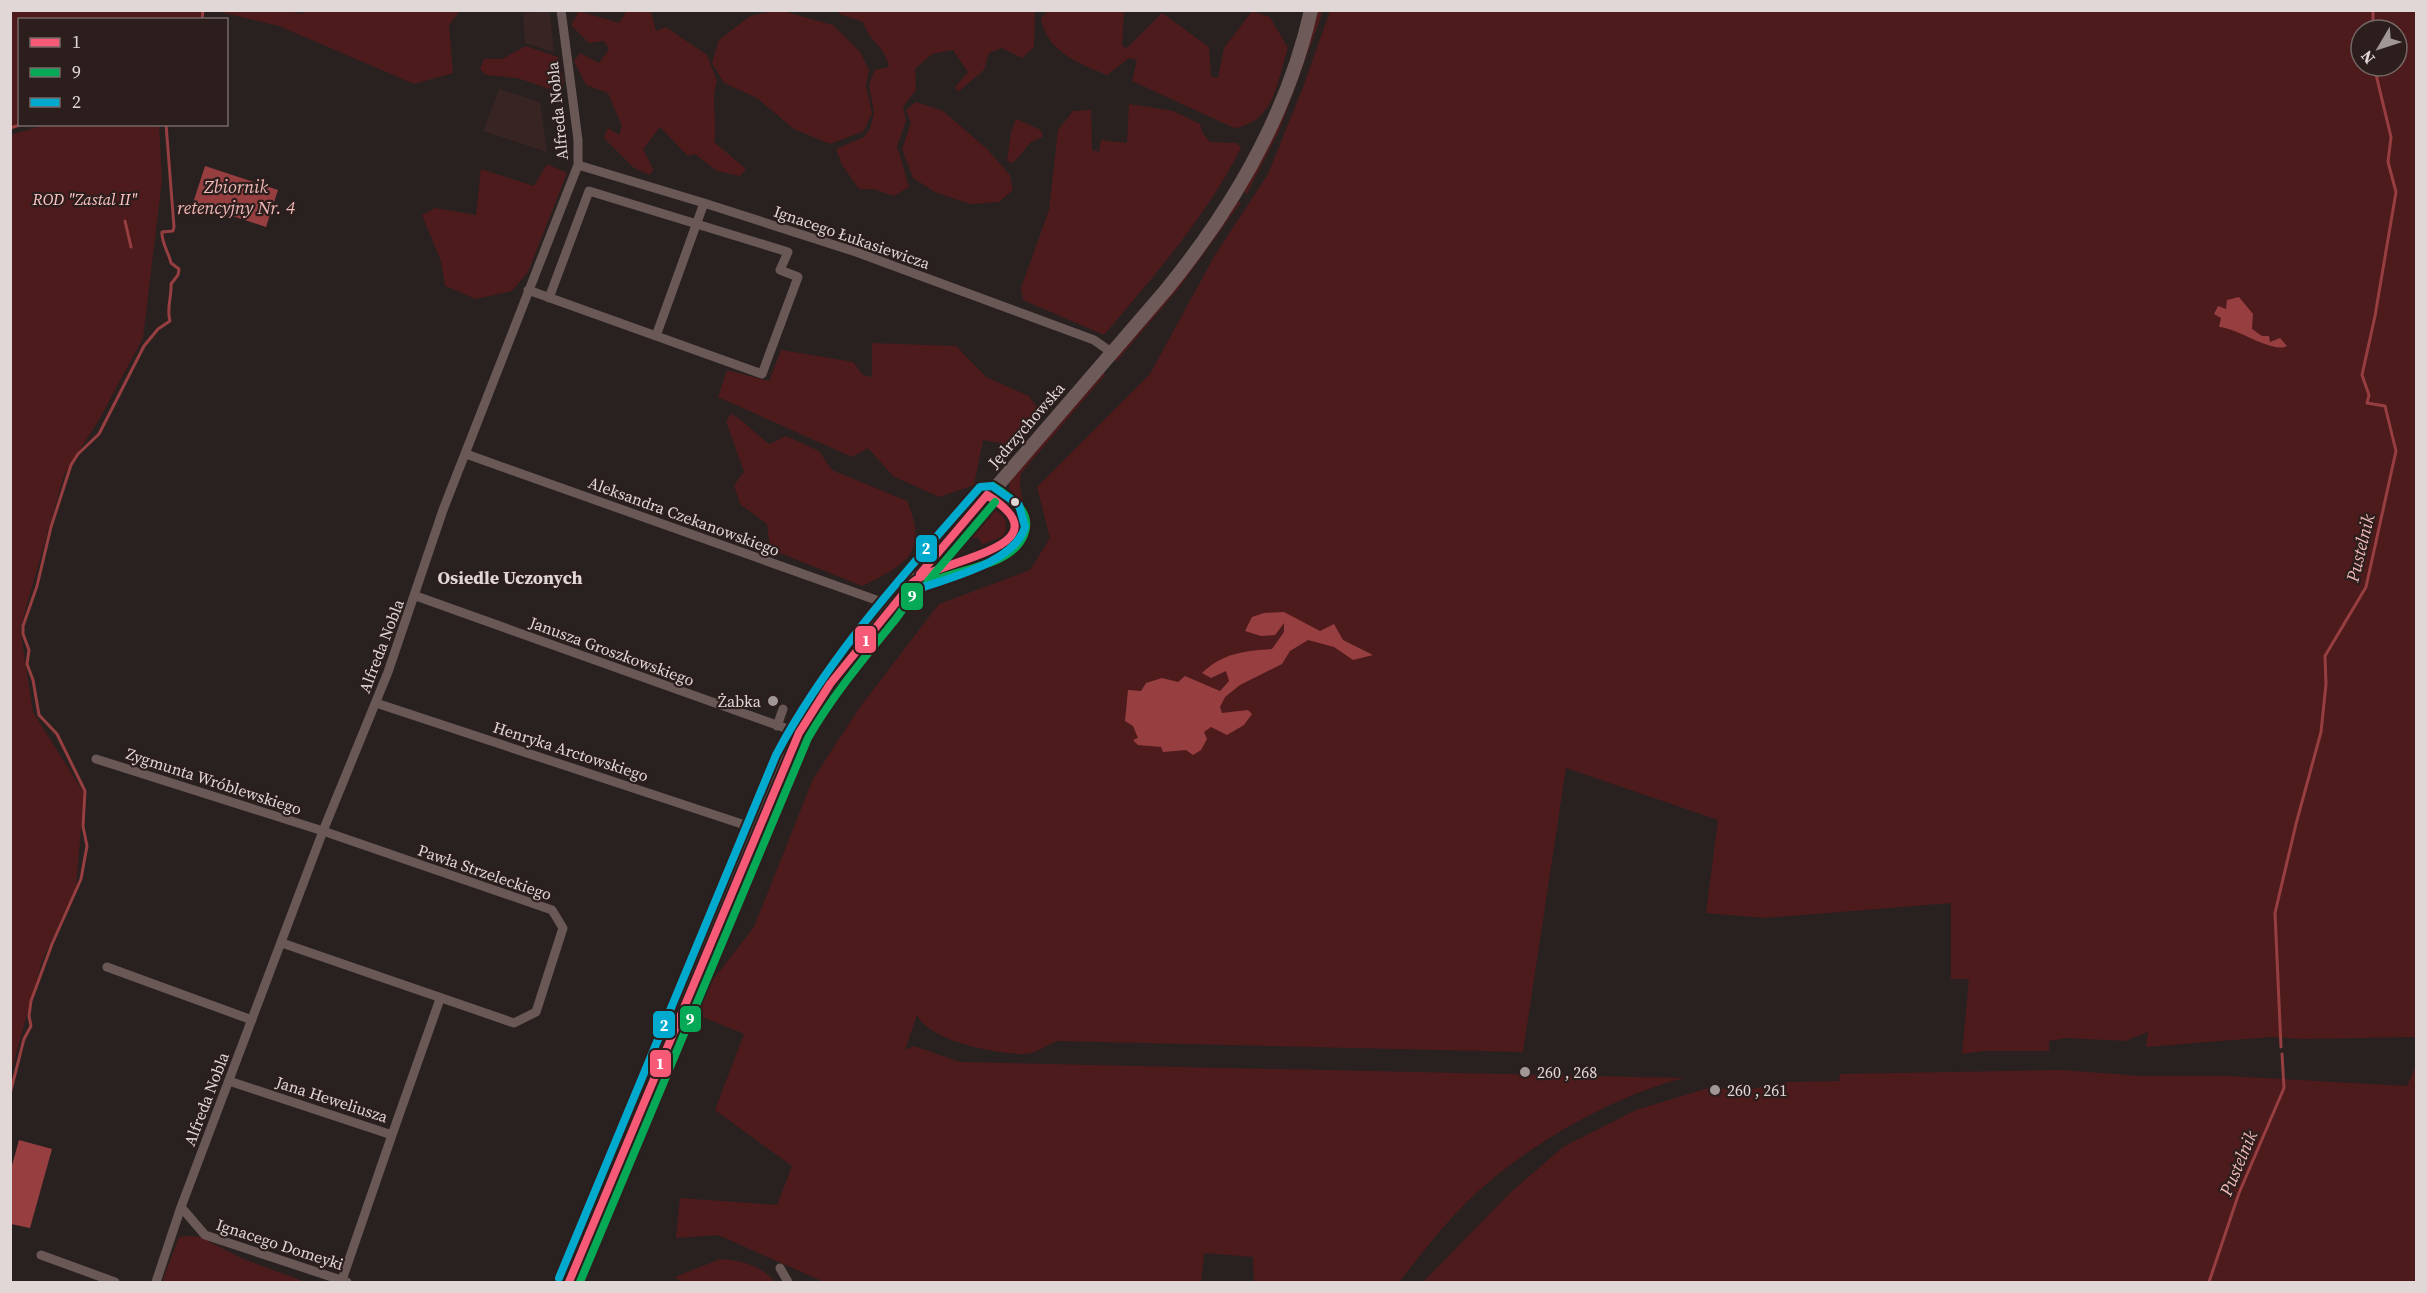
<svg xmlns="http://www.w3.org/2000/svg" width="2427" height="1293" viewBox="0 0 2427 1293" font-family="'Source Serif 4',serif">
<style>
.built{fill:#372423}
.green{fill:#4d1b1c;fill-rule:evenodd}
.water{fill:#973e40}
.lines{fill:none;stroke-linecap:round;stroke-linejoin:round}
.stream{stroke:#973e40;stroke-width:3}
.street{stroke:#6a5857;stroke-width:9}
.secondary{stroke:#6e5a59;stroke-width:14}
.bus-1-casing{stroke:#2c1e1d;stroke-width:12}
.bus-2-casing{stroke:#2c1e1d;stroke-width:12}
.bus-3-casing{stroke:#2c1e1d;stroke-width:12}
.bus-1{stroke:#f75a77;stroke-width:8}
.bus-2{stroke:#06aa56;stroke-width:8}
.bus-3{stroke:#00a9ce;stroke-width:8}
.bus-dot{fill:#e1d7d6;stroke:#2c1e1d;stroke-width:2}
.poi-dot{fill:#a09796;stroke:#2c1e1d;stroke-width:2}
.labels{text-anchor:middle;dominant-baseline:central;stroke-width:4.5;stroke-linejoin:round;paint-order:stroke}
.street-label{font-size:16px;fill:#e1d7d6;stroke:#2c1e1d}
.park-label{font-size:16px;font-style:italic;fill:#fcc5c2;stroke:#2c1e1d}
.poi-label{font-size:16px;fill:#e1d7d6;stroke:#2c1e1d;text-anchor:start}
.water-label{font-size:18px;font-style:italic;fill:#efb9b6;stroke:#2c1e1d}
.neighbourhood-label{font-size:18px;font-weight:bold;fill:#e1d7d6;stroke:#2c1e1d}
.line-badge{stroke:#2c1e1d;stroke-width:2}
.badge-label{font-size:16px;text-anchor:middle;font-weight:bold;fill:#fff}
</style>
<rect width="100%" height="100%" fill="#282120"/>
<path class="built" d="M550,11V15L554,52L525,43L523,13Z
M499,89L540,102L547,152L483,131Z"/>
<path class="green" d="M11,10H203V11L199,19L20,20L21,125L11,128Z
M779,10L833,25L860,52L869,70L866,86L872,113L864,131L830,144L794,129L757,98L724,83L712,63L719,40L750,16Z
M287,11L302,14L306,10L460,11L449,25L453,73L414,84L279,26L224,13V11Z
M579,11L619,23L626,12H651L656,31L666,27L707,55L717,81C710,100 718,121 714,142L746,169L740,176L717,171L695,154L688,156L660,127L643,149L653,169L650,175L634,168L604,138L608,128L619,135L622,126L608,93L586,85L574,61L580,53L599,63L609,49L604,41L589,43L571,25Z
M838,11H1035L1034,47L1022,58L1002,48L989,53L984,70L958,92L955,87L968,72L953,50L932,54L915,69L916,90L903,107L906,121L897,146L909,187L894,196L873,189H859L842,165L836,149L864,137L870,129L874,112L869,85L875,70L889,67C884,44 870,43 863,22L839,14Z
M1048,11H1124L1122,46L1127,48L1162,13L1209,47L1211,77L1218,78L1224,48L1252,11L1270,17L1288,48C1277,81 1275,122 1234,128L1132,81L1137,60L1129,58L1107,75C1079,64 1046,51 1041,18Z
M1316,11H1322L1321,17L1279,131L1246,195L1244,189Z
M1330,11H2416V1037L2303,1039L2271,1037L2146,1047L2148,1032L2125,1041L2067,1038L2049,1041V1051H1984L1962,1054L1969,979H1951V903L1764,918L1706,913L1718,820L1566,768L1523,1052L1057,1041C1047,1045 1033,1055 1022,1054C994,1053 931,1042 917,1015L905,1050L914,1046L960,1062L1684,1078C1609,1097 1518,1150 1464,1205C1440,1229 1420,1256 1399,1282H1254L1253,1257L1204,1253L1201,1282H824L718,1235L676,1238L680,1198L777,1205L792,1166L715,1110L744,1034L688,1011L705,985L708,986L754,927L813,779L860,707L939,604L1030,570L1050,538L1037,487L1150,374L1215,255L1268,174L1302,90ZM2361,30H2397V66H2361Z
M526,46L558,57L564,83L553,90L517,78L486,75L480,69L484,59H502Z
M916,102L943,111L987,149L1010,175L1013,190L999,202L970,204L935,192L913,178L902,149L911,123L906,110Z
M1129,104L1173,111L1200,124L1202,132L1210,142L1237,143L1241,148C1206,217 1154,276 1104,335L1023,300L1021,288L1049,210L1058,130L1073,111L1091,110L1092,150L1099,152L1101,140L1127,143Z
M1016,119L1041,130L1043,137L1031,142L1013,163L1007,161L1011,133Z
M49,124L159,125L162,180L143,338L100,418L64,475L20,629L33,712L84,793L76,887L42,961L11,1072L10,135Z
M547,164L567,173L528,272L512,291L476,299L445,286L441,261L422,215L435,208L476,215L481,169L534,186Z
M1236,202H1241L1179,288L1116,362L1114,358Z
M872,343L956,346L986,377L1029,396L1039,410L1011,445L983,440L974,485L939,497L893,476L868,448L852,457L718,397L727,370L769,381L781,350L853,362L863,375L872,377Z
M1102,371L1105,375L1022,472C1011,501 1051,529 1010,554C1020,537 1038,527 1016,505L1017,503L1009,497V482Z
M731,414C746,421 755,435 770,444L786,436L819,451L832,470L907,501C929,552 906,565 862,586L770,549L767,524L740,504L734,485L744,472L726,421Z
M991,509C1005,513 1010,524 1003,536L982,545L978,537L960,543L963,552L956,554L951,552L950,549L984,510Z
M896,618L839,687L804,744L709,967L805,738L842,678L891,620Z
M2416,1065V1282H1423L1512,1191L1563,1147L1636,1110L1715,1086L1735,1092L1788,1082L1839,1081L1840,1074L2061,1070L2142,1076H2229L2407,1086Z
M187,1236L200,1237L243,1259L306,1282H162L179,1237Z
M720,1259C741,1260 762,1266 775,1282H681L675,1277Z"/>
<path class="water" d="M205,166L278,190L266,227L193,203Z
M2239,297L2253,314L2252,329L2262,336H2269L2270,342L2280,338L2287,346C2272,354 2236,327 2219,327L2221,318L2214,314L2218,306L2226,309L2227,300Z
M1284,612L1320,631L1334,624L1343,640L1373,655L1353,660L1334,647L1308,640L1290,651L1282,664L1240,685L1225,697L1220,707L1222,713L1248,710L1252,714L1244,725L1227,735L1211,727L1204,732L1207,739L1201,750L1193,755L1186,750L1163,752L1161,747L1138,745L1133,740L1138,738L1133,726L1125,721L1128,690L1141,691L1146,683L1162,678L1178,682L1185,676L1220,691L1229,681L1226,671L1211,678L1202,673C1223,653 1244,651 1272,649L1284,632V623L1275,635L1261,636L1245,631L1252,617L1264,613Z
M19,1140L52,1149L30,1228L11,1224V1169Z"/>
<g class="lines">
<path class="stream" d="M202,20L203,10
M2373,30V10
M10,128L23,124
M125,221L131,247
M2281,1047L2275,913L2296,824L2321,732L2326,684L2325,656L2366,587L2396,451L2385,406L2367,403L2369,395L2362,375L2375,316L2396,192L2388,162L2391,137L2374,66
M10,1094L24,1039L31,1026L29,1016L31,1001L52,944L81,879L87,846L83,826L85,791L57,734L39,715L33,680L27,664L29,650L23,634V626L37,586L51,527L71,465L78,454L99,434L144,346L158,329L170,321C166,308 172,297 171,284L178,275L179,269L171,263C169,253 161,242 162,232L173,231L174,227L166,124
M2209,1282L2239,1193L2284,1088L2282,1054"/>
<path class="street" d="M578,165L704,203L856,252L1094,340L1111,352
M528,290L762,374L798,277L780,270L788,252L589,191L549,298
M656,336L704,203
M466,454L893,606
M416,596L799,733
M376,703L757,829
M777,726L783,709
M96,759L323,831L552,910L563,928L536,1012L514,1023L282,943
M107,967L252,1020
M229,1081L392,1135L440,999
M181,1207L205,1235L347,1282
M41,1255L115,1282
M780,1268L788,1282
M342,1280L392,1135
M156,1282L181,1207L323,831L388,672L443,510L578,165V140L561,10"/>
<path class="secondary" d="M569,1282L786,759L812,710L849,658L1166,290C1232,209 1288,113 1311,10"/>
<defs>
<path id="bus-1" d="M920,574L987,495
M569,1282L799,733L830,684L912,583C940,558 1071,548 987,495"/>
<path id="bus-2" d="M928,581L995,502
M580,1282L808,738C833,695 864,658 895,620C903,610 910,596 921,588C947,568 1010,570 1024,535C1034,511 1009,497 993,486"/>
<path id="bus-3" d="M559,1278L776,755C829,655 906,572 980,487L992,486L1019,505L1025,527C1015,562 951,577 921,588"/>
</defs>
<use href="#bus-1" class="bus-1-casing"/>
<use href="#bus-2" class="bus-2-casing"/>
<use href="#bus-3" class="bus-3-casing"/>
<use href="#bus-1" class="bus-1"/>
<use href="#bus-2" class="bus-2"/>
<use href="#bus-3" class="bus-3"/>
</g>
<circle class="bus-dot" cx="1015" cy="502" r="5"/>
<g class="poi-dot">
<circle cx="773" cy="701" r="6"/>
<circle cx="1525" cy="1072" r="6"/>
<circle cx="1715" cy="1090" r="6"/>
</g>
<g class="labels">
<g class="street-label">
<text transform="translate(557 111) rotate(-96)">Alfreda Nobla</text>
<text transform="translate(852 237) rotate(19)">Ignacego Łukasiewicza</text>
<text transform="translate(1026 425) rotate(-49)">Jędrzychowska</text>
<text transform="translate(684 516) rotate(20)">Aleksandra Czekanowskiego</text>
<text transform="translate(381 646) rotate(-69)">Alfreda Nobla</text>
<text transform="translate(612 651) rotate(20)">Janusza Groszkowskiego</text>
<text transform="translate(571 751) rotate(18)">Henryka Arctowskiego</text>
<text transform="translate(214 781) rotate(18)">Zygmunta Wróblewskiego</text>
<text transform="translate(485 872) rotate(19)">Pawła Strzeleckiego</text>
<text transform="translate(206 1099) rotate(-69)">Alfreda Nobla</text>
<text transform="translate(332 1099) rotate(18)">Jana Heweliusza</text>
<text transform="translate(280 1244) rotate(18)">Ignacego Domeyki</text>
</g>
<g class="park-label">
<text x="85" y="199">ROD "Zastal II"</text>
</g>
<g class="poi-label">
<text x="761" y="701" text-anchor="end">Żabka</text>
<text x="1537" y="1072">260 , 268</text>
<text x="1727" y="1090">260 , 261</text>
</g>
<g class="water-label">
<text x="236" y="186">Zbiornik<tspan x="236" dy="21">retencyjny Nr. 4</tspan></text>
<text transform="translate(2360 548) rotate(-76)">Pustelnik</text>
<text transform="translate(2238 1163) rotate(-67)">Pustelnik</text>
</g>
<g class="neighbourhood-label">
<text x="510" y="577">Osiedle Uczonych</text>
</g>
</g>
<g class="line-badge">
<rect x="915" y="534" width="23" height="29" rx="6" fill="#00a9ce"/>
<rect x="900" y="582" width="24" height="29" rx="6" fill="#06aa56"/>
<rect x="854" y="625" width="23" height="29" rx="6" fill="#f75a77"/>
<rect x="679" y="1005" width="23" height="28" rx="6" fill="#06aa56"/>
<rect x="652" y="1010" width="24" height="29" rx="6" fill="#00a9ce"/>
<rect x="649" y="1049" width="23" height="29" rx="6" fill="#f75a77"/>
</g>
<g class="badge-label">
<text x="926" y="554">2</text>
<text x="912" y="602">9</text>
<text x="866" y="646">1</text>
<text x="690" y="1025">9</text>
<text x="664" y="1031">2</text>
<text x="660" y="1069">1</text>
</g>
<rect width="2427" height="1293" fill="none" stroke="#e1d7d6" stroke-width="24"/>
<rect x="18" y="18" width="210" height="108" fill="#2c1e1d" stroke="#746867" stroke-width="1.5"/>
<rect x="30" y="38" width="30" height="9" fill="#f75a77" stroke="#746867" stroke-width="1.5"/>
<text x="72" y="48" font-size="18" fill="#e1d7d6">1</text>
<rect x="30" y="68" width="30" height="9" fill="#06aa56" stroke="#746867" stroke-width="1.5"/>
<text x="72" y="78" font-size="18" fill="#e1d7d6">9</text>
<rect x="30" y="98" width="30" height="9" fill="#00a9ce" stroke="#746867" stroke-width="1.5"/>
<text x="72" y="108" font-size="18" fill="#e1d7d6">2</text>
<g transform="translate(2379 48) rotate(231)"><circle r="28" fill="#2c1e1d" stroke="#746867" stroke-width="1.5"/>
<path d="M0-4.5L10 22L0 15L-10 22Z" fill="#a09796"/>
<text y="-9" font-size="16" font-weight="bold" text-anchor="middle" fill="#e1d7d6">N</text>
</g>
</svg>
